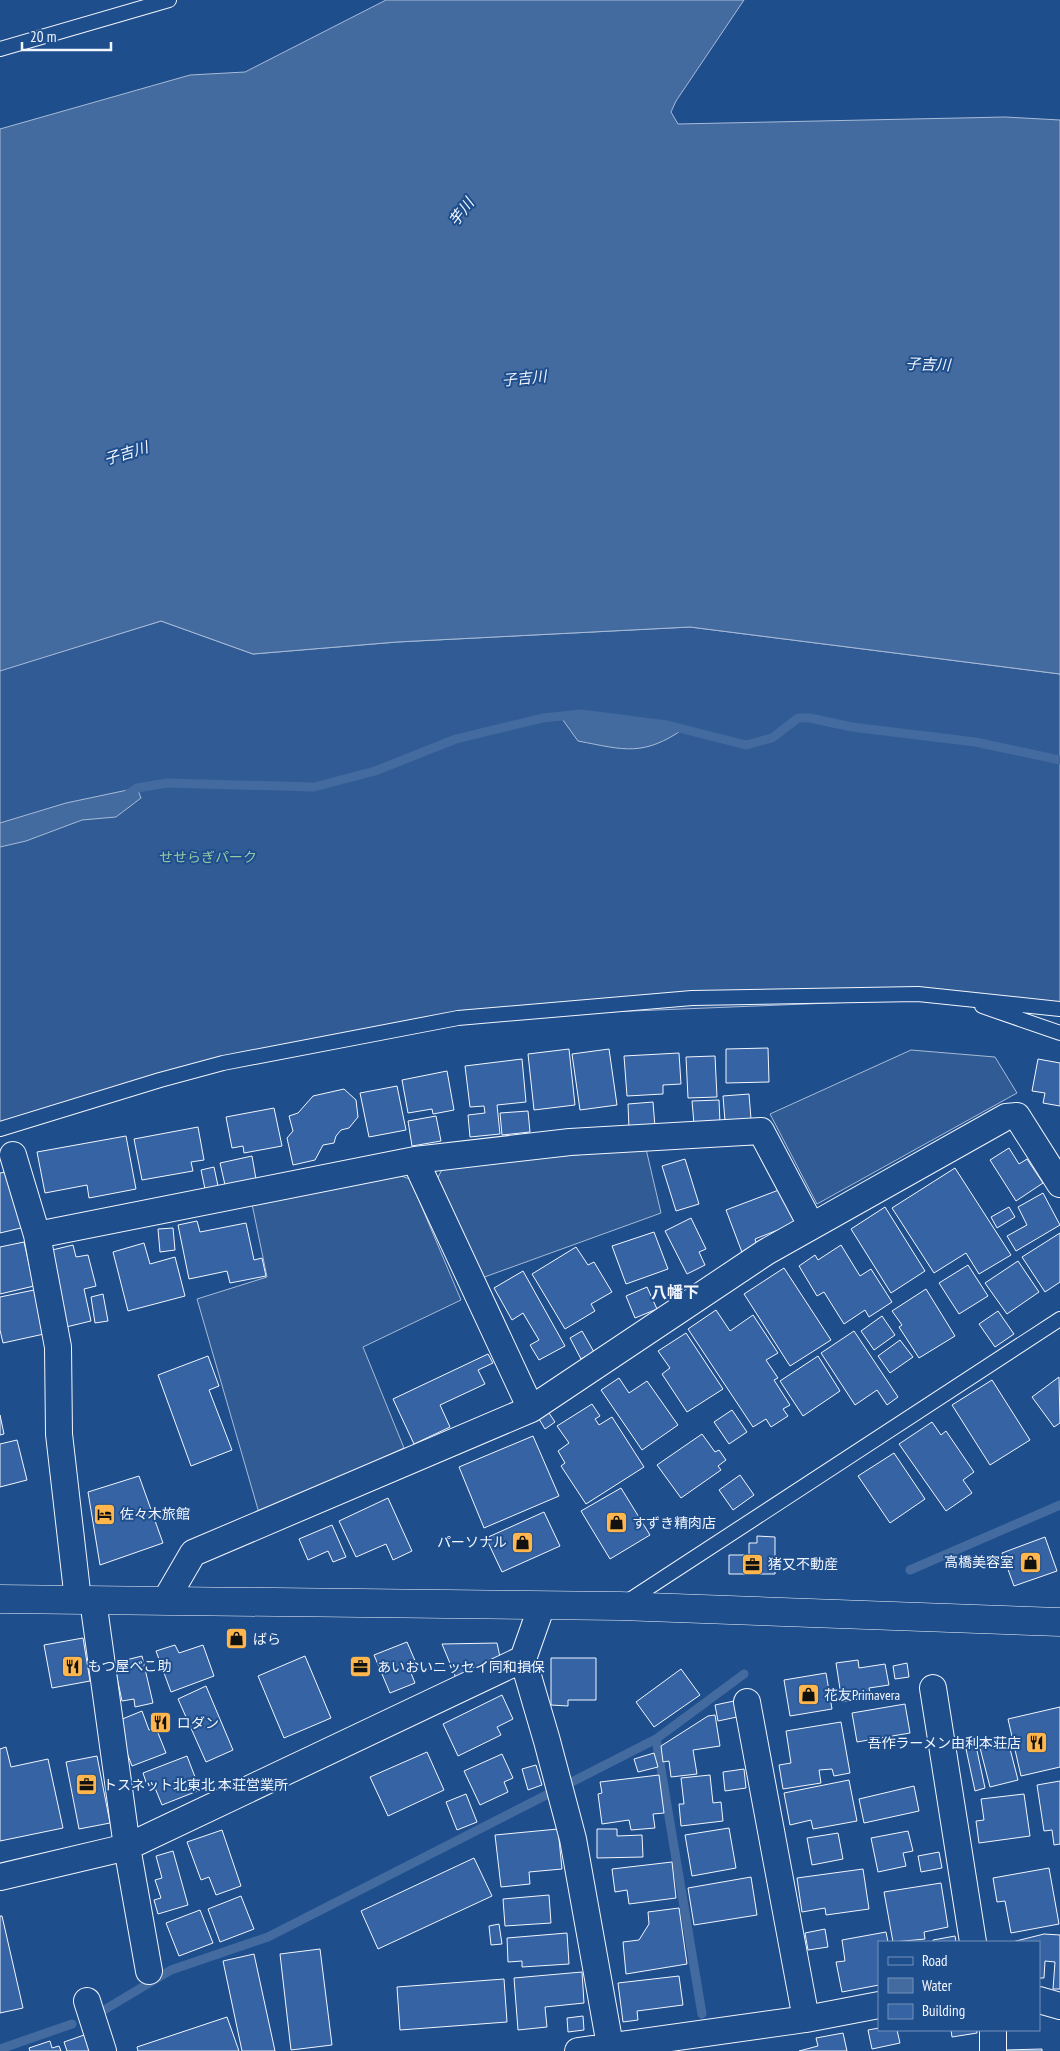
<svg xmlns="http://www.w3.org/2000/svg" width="1060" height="2051" viewBox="0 0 1060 2051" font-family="'PT Sans Narrow','Noto Sans JP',sans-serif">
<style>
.built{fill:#305b95;stroke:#a8bbd7}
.water{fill:#446ba0;stroke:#a8bbd7}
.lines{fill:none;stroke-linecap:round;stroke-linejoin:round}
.stream{stroke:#446ba0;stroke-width:9}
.building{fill:#3563a3;stroke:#f2f6ff}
.service-casing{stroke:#f2f6ff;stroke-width:16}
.minor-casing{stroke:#f2f6ff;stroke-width:28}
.tertiary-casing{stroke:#f2f6ff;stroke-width:29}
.service{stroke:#1f4e8c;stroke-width:14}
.minor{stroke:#1f4e8c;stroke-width:26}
.tertiary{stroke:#1f4e8c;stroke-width:28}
.labels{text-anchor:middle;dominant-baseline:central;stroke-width:4;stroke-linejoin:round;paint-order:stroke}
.park-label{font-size:14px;fill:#97c8a6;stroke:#1f4e8c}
.poi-label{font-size:14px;fill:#f2f6ff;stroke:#1f4e8c;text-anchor:start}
.water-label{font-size:15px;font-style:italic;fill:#f2f6ff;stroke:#1f4e8c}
.quarter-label{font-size:16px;font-weight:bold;fill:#f2f6ff;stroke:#1f4e8c}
</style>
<rect width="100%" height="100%" fill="#1f4e8c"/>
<path class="built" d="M161,621L253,654L397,642L690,627L1060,674V1011L955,998L458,1018L160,1080L0,1129V670Z
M911,1050L995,1057L1017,1093L817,1204L770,1114Z
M646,1149L661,1213L479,1279L436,1181L444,1166Z
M395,1174L410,1179L461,1300L363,1347L404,1448L259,1513L197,1299L267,1277L252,1204Z"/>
<path class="water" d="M386,0H744L676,101L671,112L678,124L1005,117L1060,120V674L690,627L397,642L253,654L161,621L0,671V129L190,75L245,72Z
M581,714L685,728C643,757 625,750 578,741L560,716Z
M137,788L141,798L116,817L82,820L26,841L0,847V823L66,803Z"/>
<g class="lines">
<path class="stream" d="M128,794L137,788L167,783L314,787L375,771L456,739L543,718L581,714L667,725L746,745L772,738L798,718H810L852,727L975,742L1060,760
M910,1570L1060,1505
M656,1739L702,2014
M104,2010L171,1970L268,1937L656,1739L744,1674
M0,2049L72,2024"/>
</g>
<path class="building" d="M768,1048L769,1082L726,1083V1049Z
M569,1049L575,1105L534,1110L528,1054Z
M609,1049L617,1105L580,1110L572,1054Z
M679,1053L681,1084L663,1085V1094L627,1096L624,1056Z
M715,1056L717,1097L688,1098L686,1057Z
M522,1059L526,1102L497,1105L500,1134L470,1137L468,1115L485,1113L484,1106L470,1107L465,1066Z
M1038,1059L1060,1063V1106L1043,1103L1045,1093L1032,1091Z
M447,1071L454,1110L433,1114L432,1109L408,1113L402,1080Z
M397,1086L406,1130L369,1137L360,1093Z
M344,1089L356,1100L358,1117L349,1128L341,1130L336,1136L334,1143L323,1145L315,1160L293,1165L287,1138L293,1131L289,1116L298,1113L313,1096Z
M749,1094L751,1119L725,1121L723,1096Z
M719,1100L720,1123L694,1124L692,1101Z
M653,1102L655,1127L629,1129L628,1104Z
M274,1108L282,1146L244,1153L243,1146L232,1148L226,1117Z
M528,1111L530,1132L502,1135L500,1113Z
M436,1116L441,1141L412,1146L408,1121Z
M198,1127L204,1160L191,1162L193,1171L142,1180L134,1139Z
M126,1136L136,1189L89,1198L87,1185L45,1193L37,1152Z
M1009,1148L1019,1164L1027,1159L1043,1183L1016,1201L990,1160Z
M252,1156L256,1179L225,1185L220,1163Z
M685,1159L699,1204L676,1211L662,1166Z
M214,1167L218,1186L205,1189L201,1170Z
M955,1168L1011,1255L979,1274L966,1253L934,1273L892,1208Z
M12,1171L25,1227L0,1233V1173Z
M784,1188L798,1222L755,1239L758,1249L743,1255L726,1210Z
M1043,1193L1060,1225L1016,1251L1007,1236L1027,1225L1018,1207Z
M885,1207L925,1271L891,1293L851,1229Z
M1009,1207L1015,1217L997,1228L991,1217Z
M691,1218L706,1249L699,1252L705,1265L687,1274L665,1231Z
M197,1221L200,1232L246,1223L254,1260L262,1258L266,1276L230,1283L227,1271L189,1279L178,1225Z
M173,1228L175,1250L160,1252L158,1229Z
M654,1232L668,1269L626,1284L612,1246Z
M1060,1233V1282L1045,1292L1022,1257Z
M24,1242L34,1286L0,1294V1247Z
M144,1243L150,1264L175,1257L185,1296L128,1311L113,1252Z
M73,1245L76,1257L88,1255L96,1286L84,1289L91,1321L66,1327L48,1251Z
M841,1245L860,1276L871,1269L892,1302L869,1317L865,1310L844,1324L824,1292L817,1296L799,1266L815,1255L818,1260Z
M576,1247L588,1265L594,1262L612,1292L591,1304L595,1311L565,1329L532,1274Z
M1018,1261L1039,1292L1007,1314L985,1283Z
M968,1265L988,1296L959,1314L939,1283Z
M784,1268L831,1340L790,1366L744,1294Z
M523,1271L565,1346L539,1360L530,1345L539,1340L523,1313L512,1320L494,1288Z
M647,1287L657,1309L635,1318L626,1296Z
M926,1289L955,1336L919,1358L899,1327L902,1325L892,1311Z
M34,1290L44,1334L3,1343L0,1330V1297Z
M103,1294L108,1321L95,1323L91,1297Z
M716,1310L730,1331L753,1315L778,1353L766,1360L778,1378L774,1380L790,1405L783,1409L788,1416L771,1427L766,1419L753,1427L688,1329Z
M998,1311L1014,1334L995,1347L979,1324Z
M882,1316L895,1335L874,1350L861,1331Z
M582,1331L594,1352L581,1359L570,1338Z
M854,1331L898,1397L887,1405L877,1390L855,1405L821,1353Z
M686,1333L723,1389L687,1412L662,1374L670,1368L658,1351Z
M900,1340L913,1357L890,1373L878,1356Z
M488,1354L493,1363L478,1370L485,1384L440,1405L450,1427L414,1444L393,1399Z
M208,1356L219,1386L209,1390L232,1450L191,1466L158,1375Z
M818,1356L840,1391L803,1416L780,1381Z
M1059,1377L1060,1423L1054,1427L1032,1397Z
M619,1378L629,1393L647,1381L678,1425L642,1450L601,1390Z
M992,1380L1030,1440L990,1465L952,1405Z
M592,1404L600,1416L595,1419L599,1425L612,1417L644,1467L586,1504L561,1466L565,1463L558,1451L569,1443L557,1426Z
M732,1410L747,1432L729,1444L714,1422Z
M549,1413L555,1422L545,1429L539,1419Z
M0,1415L4,1434L0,1435Z
M932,1422L941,1435L946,1431L974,1472L963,1480L972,1493L946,1511L899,1444Z
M702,1434L715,1452L719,1450L726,1460L718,1466L721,1470L681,1498L657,1465Z
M533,1436L559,1496L484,1528L459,1467Z
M17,1440L27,1480L0,1487V1444Z
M894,1453L925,1499L890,1523L858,1476Z
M740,1475L754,1495L733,1510L719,1490Z
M139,1476L163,1543L100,1565L88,1492Z
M621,1488L650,1535L610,1559L581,1511Z
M388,1498L412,1551L393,1560L386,1544L356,1557L339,1521Z
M544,1512L560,1546L502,1572L486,1538Z
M332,1525L346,1557L333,1562L328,1551L308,1560L299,1539Z
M757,1536L775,1537V1574H729V1555H749V1543H757Z
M1045,1537L1057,1571L1014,1586L1002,1553Z
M83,1638L90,1681L52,1688L44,1645Z
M407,1642L419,1670L411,1673L415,1683L390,1693L374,1655Z
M497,1643L500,1657L456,1678L442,1644Z
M175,1645L179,1653L203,1645L214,1676L171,1692L156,1651Z
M142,1656L153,1703L135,1707L134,1699L122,1701L114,1663Z
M305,1656L331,1718L284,1738L258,1676Z
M551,1658H596V1700H568V1706L551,1705Z
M858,1660L859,1668L885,1664L889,1685L869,1688L871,1697L842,1702L836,1663Z
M907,1663L909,1677L895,1679L893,1666Z
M681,1669L700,1695L654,1727L636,1702Z
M826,1673L832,1709L790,1716L784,1680Z
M206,1686L233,1750L206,1762L178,1699Z
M502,1695L513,1719L497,1727L501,1735L458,1756L443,1724Z
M734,1701L737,1717L718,1721L715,1705Z
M905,1704L910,1733L857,1742L852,1713Z
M1060,1707V1767L1021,1776L1008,1719Z
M142,1711L149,1730L156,1728L166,1753L132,1766L115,1722Z
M715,1715L720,1746L693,1750L697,1774L671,1777L669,1761L663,1762L661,1746L708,1716Z
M841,1722L850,1773L834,1776L832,1769L819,1770L821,1783L783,1789L779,1765L791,1763L786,1731Z
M999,1739L1001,1747L1009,1745L1018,1780L990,1787L979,1744Z
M976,1746L985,1788L975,1791L966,1749Z
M6,1747L11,1767L48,1759L63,1828L0,1841V1749Z
M427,1752L444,1790L388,1816L370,1777Z
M654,1753L658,1767L638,1772L634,1759Z
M502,1754L513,1778L504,1782L508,1792L480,1805L464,1771Z
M97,1756L110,1823L79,1829L66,1762Z
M187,1756L200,1790L162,1805L153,1783L147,1785L143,1773Z
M536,1765L542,1785L528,1790L522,1769Z
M744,1769L746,1788L725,1791L723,1772Z
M659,1775L664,1813L653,1814L655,1828L631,1830L629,1820L602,1824L598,1794L602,1793L600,1782Z
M710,1775L713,1803L721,1802L723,1821L681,1826L679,1804H684L681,1778Z
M849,1780L857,1821L813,1829L811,1820L790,1825L784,1793Z
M1060,1781V1844L1054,1845L1052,1830L1044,1831L1037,1785Z
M914,1786L919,1811L864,1823L859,1799Z
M466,1794L477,1822L457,1830L446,1802Z
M1024,1794L1030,1836L979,1843L976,1821L984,1820L981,1799Z
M729,1828L736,1868L692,1876L685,1835Z
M558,1829L562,1869L529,1872L530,1884L501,1887L495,1835Z
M597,1829H617V1836L642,1835L643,1857L597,1858Z
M222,1830L241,1886L216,1895L209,1877L201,1880L187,1842Z
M908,1831L913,1851L903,1853L906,1866L878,1872L871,1838Z
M838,1833L843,1859L812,1865L807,1838Z
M173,1851L188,1905L158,1914L154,1900L161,1898L155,1880L162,1878L156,1856Z
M939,1852L942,1868L921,1872L918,1856Z
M474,1858L492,1896L378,1949L361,1911Z
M672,1862L676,1898L629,1904L627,1890L615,1892L612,1869Z
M1049,1868L1059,1924L1011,1933L1005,1901L997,1902L993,1878Z
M863,1869L869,1909L826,1915L825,1908L802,1912L797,1878Z
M751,1877L757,1915L694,1925L688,1888Z
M941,1883L948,1927L924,1932L925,1939L893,1942L884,1892Z
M549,1895L551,1923L505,1926L503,1899Z
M241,1896L254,1929L220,1942L208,1909Z
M679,1908L687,1964L626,1974L623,1942L639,1940L649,1924L648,1912Z
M200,1910L213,1943L179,1956L166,1923Z
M0,1916H2L23,2008L0,2013Z
M499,1924L502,1944L491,1945L489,1926Z
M825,1929L828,1947L808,1950L805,1933Z
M886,1932L888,1942H879V1985L842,1992L836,1962L845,1961L842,1940Z
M567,1933L569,1964L522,1967V1961L508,1962L507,1938Z
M1044,1934L1060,1935V1989H1053L1055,1962L1045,1961L1044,1978H1039V1942H1012Z
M955,1936L956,1942H933V1940Z
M320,1949L332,2045L291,2050L280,1954Z
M254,1954L275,2051H242L223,1961Z
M582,1972L584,2003L545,2007L547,2027L518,2030L514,1978Z
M679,1976L683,2005L637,2011L638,2020L623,2022L618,1983Z
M504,1979L507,2022L400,2030L397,1987Z
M583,2016L584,2030L568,2032L567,2018Z
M227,2017L239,2051H138L137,2047Z
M879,2028V2030H897L900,2043L872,2049L868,2030Z
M951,2030H977V2033L952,2037Z
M843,2033L847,2051H799L818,2046L816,2038Z
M87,2034L93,2051H67L64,2042Z
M50,2041L52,2048L59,2046L61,2051H30L29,2048Z
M1042,2049V2051H1005V2050Z"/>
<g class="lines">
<defs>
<path id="service" d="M0,49L169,0
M982,1006L1060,1033
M0,1129L160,1080L223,1063L458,1018L692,998L918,994L1060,1009
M625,1603L1060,1319"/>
<path id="minor" d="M13,1155L37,1235L58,1347L59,1434L78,1600
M415,1160L531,1409
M37,1235L415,1160L570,1142L761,1131L811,1225
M93,1600L127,1847L149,1971
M165,1601L193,1553L531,1409L766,1252L1006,1117L1017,1116L1060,1184
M542,1605L523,1659L547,1741L573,1839L611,2051
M933,1688L973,1942
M747,1702L806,2019
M0,1877L127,1847L523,1659
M1039,2000L1060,2006
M87,2001L103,2051
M578,2051L806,2019L879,2005
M993,2051V2030"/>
<path id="tertiary" d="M0,1599L620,1606L1060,1622"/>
</defs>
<use href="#service" class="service-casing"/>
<use href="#minor" class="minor-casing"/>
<use href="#tertiary" class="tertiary-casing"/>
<use href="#service" class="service"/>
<use href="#minor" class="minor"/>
<use href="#tertiary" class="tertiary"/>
</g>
<defs>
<symbol id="hotel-square" viewBox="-11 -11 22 22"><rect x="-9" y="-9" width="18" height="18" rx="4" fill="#ffb74d" stroke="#1f4e8c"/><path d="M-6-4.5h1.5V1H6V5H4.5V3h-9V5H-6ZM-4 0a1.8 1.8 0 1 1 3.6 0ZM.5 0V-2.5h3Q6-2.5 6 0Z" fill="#111"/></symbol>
<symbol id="shop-square" viewBox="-11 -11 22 22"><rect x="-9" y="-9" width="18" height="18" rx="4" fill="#ffb74d" stroke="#1f4e8c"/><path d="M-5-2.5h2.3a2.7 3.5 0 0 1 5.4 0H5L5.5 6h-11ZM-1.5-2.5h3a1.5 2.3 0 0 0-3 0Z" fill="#111"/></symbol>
<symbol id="office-square" viewBox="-11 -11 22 22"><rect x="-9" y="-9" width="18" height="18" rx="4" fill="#ffb74d" stroke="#1f4e8c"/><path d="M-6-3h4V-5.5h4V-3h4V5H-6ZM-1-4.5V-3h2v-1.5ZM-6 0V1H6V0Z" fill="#111"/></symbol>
<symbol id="restaurant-square" viewBox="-11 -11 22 22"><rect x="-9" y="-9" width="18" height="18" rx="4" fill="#ffb74d" stroke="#1f4e8c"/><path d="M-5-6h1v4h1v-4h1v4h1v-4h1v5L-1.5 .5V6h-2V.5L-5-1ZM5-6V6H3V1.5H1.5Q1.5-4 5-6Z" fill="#111"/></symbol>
</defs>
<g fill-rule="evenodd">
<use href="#hotel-square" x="92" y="1502" width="25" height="25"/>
<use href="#shop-square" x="604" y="1510" width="25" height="25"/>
<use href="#shop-square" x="510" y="1530" width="25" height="25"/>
<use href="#shop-square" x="1018" y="1550" width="25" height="25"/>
<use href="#office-square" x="740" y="1552" width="25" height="25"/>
<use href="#shop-square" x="224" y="1626" width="25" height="25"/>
<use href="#restaurant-square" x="60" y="1654" width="25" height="25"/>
<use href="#office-square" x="348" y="1654" width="25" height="25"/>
<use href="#shop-square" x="796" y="1682" width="25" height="25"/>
<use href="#restaurant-square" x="148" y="1710" width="25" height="25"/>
<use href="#restaurant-square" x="1024" y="1730" width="25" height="25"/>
<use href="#office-square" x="74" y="1772" width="25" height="25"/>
</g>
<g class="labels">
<g class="park-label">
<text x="208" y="857">せせらぎパーク</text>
</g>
<g class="poi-label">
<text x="120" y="1514">佐々木旅館</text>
<text x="632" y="1523">すずき精肉店</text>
<text x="507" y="1542" text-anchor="end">パーソナル</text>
<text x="1014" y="1562" text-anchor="end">高橋美容室</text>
<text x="768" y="1564">猪又不動産</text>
<text x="253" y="1639">ばら</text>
<text x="88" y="1666">もつ屋べこ助</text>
<text x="377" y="1667">あいおいニッセイ同和損保</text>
<text x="824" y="1695">花友Primavera</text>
<text x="177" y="1723">ロダン</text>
<text x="1021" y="1743" text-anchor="end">吾作ラーメン由利本荘店</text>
<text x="103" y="1785">トスネット北東北 本荘営業所</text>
</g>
<g class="water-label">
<text transform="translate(461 212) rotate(-53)">芋川</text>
<text transform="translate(928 364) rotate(2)">子吉川</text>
<text transform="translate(524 378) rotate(-6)">子吉川</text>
<text transform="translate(126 453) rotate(-17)">子吉川</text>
</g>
<g class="quarter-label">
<text x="675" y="1292">八幡下</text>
</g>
</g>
<rect x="878" y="1941" width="162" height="90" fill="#1f4e8c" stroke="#7391ba"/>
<rect x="888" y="1957" width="25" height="8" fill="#1f4e8c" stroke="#7391ba"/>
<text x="922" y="1966" font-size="15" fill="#f2f6ff">Road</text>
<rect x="888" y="1978" width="25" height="15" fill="#446ba0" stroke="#7391ba"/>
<text x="922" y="1991" font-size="15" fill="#f2f6ff">Water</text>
<rect x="888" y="2004" width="25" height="15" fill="#3563a3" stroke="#7391ba"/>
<text x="922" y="2016" font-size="15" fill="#f2f6ff">Building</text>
<path d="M22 42v8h89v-8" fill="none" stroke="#f2f6ff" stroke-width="2.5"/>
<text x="30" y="42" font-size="15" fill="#f2f6ff" stroke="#1f4e8c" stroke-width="4" paint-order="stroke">20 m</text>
</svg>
